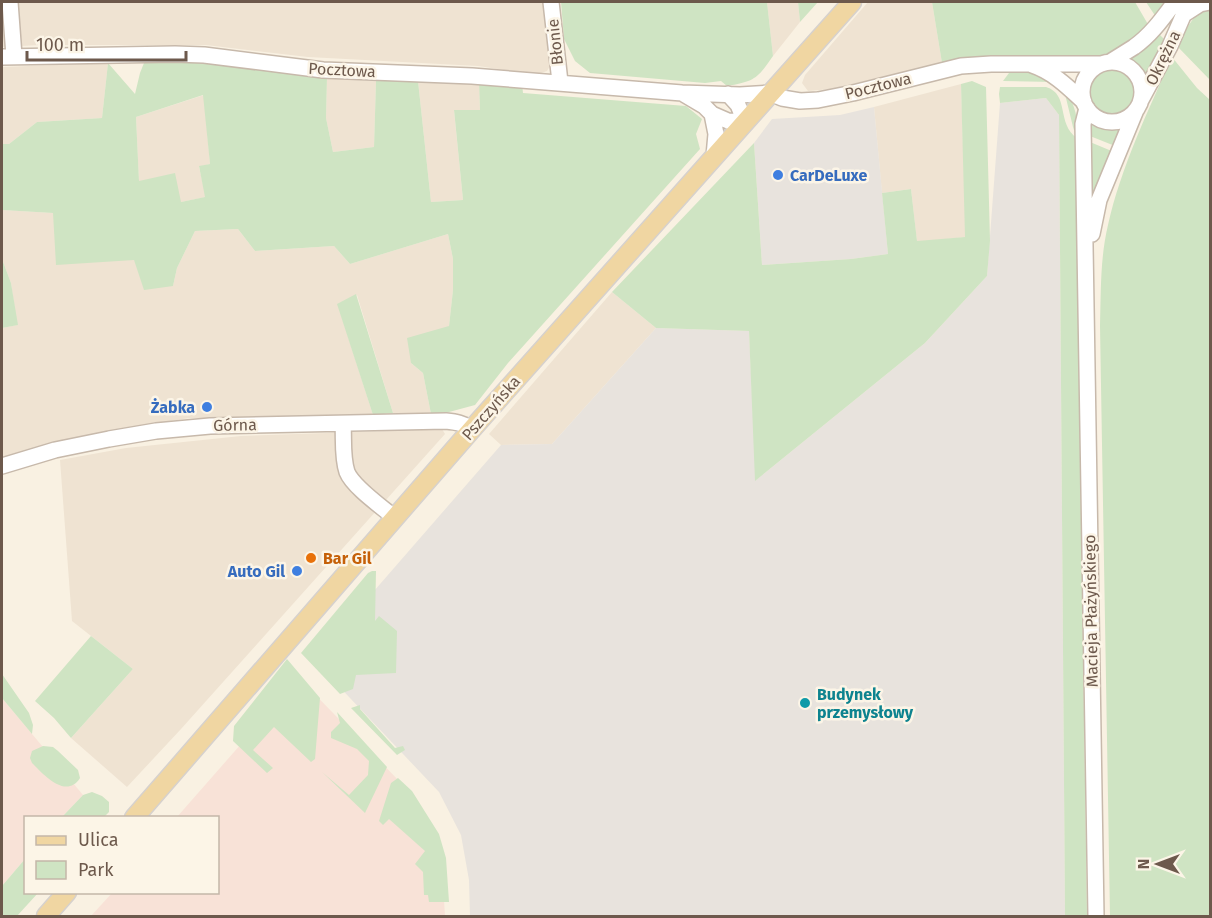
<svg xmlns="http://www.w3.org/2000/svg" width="1212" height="918" viewBox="0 0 1212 918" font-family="'Fira Sans',sans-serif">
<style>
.residential{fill:#efe3d2}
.commercial{fill:#f8e2d7}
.industrial{fill:#e8e3dd}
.green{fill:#cfe4c3;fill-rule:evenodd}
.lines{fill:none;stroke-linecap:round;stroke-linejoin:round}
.minor-casing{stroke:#c7b9ab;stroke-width:18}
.major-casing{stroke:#d6d1cd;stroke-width:21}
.minor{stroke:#fff;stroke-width:15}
.major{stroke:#f0d6a2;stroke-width:18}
.shop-dot{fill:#3f7fe0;stroke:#fcf5e7;stroke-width:2}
.food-dot{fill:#e8710a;stroke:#fcf5e7;stroke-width:2}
.culture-dot{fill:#0f9aa8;stroke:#fcf5e7;stroke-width:2}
.labels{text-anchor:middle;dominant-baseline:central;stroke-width:5;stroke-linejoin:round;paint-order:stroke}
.street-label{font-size:16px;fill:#6d594c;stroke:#fcf5e7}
.shop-label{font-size:16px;font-weight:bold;fill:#366cbe;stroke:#fcf5e7;text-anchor:end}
.food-label{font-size:16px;font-weight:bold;fill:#c56008;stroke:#fcf5e7;text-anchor:start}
.culture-label{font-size:16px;font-weight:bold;fill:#0d838f;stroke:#fcf5e7;text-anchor:start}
</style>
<rect width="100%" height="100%" fill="#f9f1e2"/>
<path class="residential" d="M2,2H546L550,66L547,71L538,74L518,72L478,66L308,57L206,45H40L2,47Z
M767,2H798L800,22L773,56Z
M868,2H932L942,63L831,89L808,91L802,83L805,75Z
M108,63L102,118L37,122L9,144H2V67Z
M327,78L376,81L374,147L333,152L326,118Z
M418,81L479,83L480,110L454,111L463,200L431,202Z
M961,84L966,237L917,242L911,189L882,193L874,107Z
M204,95L210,164L199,167L206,197L181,202L139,182L136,117Z
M2,210L53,213L134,260L173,286L177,268L195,231L238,229L255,251L334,246L350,264L448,234L453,259V290L449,326L411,363L423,373L431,414L393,413L357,295L338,305L373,415L212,418H189L102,432L48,446L2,460V328L17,325L11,283L2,259Z
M612,292L656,328L552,444L501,445L489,434Z
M442,429L445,434L181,729L127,787L71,738L133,669L72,621L60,460L126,448L241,436Z"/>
<path class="commercial" d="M299,678L404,786L442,867L445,916H91L112,893L218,892V818L177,817Z
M2,698L83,795L62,817L26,818L25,859L2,886Z"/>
<path class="industrial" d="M1046,98L1059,115L1065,916H470L469,880L461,835L439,792L314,660L501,445L552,444L656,328L749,331L756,480L925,343L987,276L1000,103Z
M874,107L888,254L851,259L762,265L754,143L772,119L840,115Z"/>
<path class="green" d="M561,2H767L773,56C757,79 755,81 727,86L721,81L705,83L590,73L575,61L564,39Z
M798,2H818L800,22Z
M932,2H1135L1149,26L1129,44L1107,55L1085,58L986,56L942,63Z
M1146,2H1167L1156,17Z
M1210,6V59L1209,69L1210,71V80L1177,46C1186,30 1193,13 1210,6Z
M1158,33L1166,41L1147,77L1142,69L1130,57Z
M1172,57L1197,88L1210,100V916H1110L1100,326C1101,293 1100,258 1108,225C1121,167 1148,111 1172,57Z
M182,59L327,78L326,118L333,152L374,147L376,81H418L431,202L463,200L454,110H480L479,83L522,84L523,93L686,106L702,119L696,134L700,149L508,363L475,405L449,412L431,414L423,373L411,363L407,338L449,326L453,290V259L448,234L350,264L334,246L255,251L238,229L195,231L177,268L173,286L144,290L134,260L56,265L53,213L2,210V144H9L37,122L102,118L108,63L135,94L140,73L144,63ZM203,95L210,164L199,166L205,197L181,202L175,173L139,181L136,117Z
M1089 91a23 23 0 1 1 46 0a23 23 0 1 1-46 0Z
M1020,70C1058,70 1077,96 1078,131L1074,130L1073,127L1065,94L1053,82L1003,81L1009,73Z
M972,81L986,87L990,241L987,276L925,343L755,481L749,331L656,328L612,292L754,143L762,265L851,259L888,254L882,193L911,189L917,241L965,237L961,84Z
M1000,87H1046C1070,94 1056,124 1077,138L1080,444L1087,916H1065L1059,115L1046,98L1000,103L999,94Z
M1091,121L1108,128L1125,126L1115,146L1090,136Z
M1090,142L1114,152L1092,205Z
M2,259L11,283L18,325L2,328Z
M356,294L393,413L373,415L337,304Z
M372,571H376L375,621L379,616L397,631L396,673L356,675L353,689L340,694L301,653L368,573Z
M91,636L133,669L71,738L54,718L35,701Z
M287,659L320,698L315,759L311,762L274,727L253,750L273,768L267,773L233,741L234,726Z
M2,674L29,713L33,725L32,734L2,698Z
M360,705V709L395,748L403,746L405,750L397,755L351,708Z
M337,712L387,767L365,813L322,772L349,795L368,775L369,761L357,749L331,738V732L340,723Z
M43,746L53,747L58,751L78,770L80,778C66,800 43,774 32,763L30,758L32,751Z
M398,778L412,791L439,834L446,858L449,902H429L428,895H424L423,872L415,864L425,851L389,819L383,825L379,821L391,783Z
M92,792L102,796L109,802V812L104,817H62L83,795Z
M25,859L26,892L38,893L17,916H2V886Z"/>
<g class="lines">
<defs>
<path id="minor" d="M10,2L14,56
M551,2L560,82
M1183,15L1200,4L1210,2
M2,57L175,54L204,55L323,70L472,76L682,93L740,95L770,93L782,98L800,101L818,100L853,93L961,66L991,64H1101
M1110,62C1118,57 1126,52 1134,47C1151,35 1163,18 1175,2
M1082 92a30 30 0 1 1 60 0a30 30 0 1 1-60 0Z
M1032,65C1053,72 1068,87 1084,102
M682,93L704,106L712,114L728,121L745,122L738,105L728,94
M1141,100L1170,46L1189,2
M1087,108L1083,124L1096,916
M712,114L716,134L714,156
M1092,234L1099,200L1136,110
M343,424C344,439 342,457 347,472C353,487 382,507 395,518
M2,466L55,450L109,439L156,431L210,426L446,421C456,422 463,423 472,429"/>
<path id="major" d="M134,818L472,429L852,2
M46,916L67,892"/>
</defs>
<use href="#minor" class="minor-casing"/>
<use href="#major" class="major-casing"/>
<use href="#minor" class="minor"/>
<use href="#major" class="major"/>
</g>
<g class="shop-dot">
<circle cx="778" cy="175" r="6"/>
<circle cx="207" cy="407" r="6"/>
<circle cx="297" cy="571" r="6"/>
</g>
<circle class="food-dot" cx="311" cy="558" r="6"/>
<circle class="culture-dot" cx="805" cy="703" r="6"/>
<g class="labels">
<g class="street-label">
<text transform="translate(555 42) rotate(-96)">Błonie</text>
<text transform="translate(1163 58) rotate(-64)">Okrężna</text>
<text transform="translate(342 70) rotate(3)">Pocztowa</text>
<text transform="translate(878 86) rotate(-14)">Pocztowa</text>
<text transform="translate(491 408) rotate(-49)">Pszczyńska</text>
<text transform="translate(235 425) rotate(-1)">Górna</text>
<text transform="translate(1091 611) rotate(-91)">Macieja Płażyńskiego</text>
</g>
<g class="shop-label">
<text x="790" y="175" text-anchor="start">CarDeLuxe</text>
<text x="195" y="407">Żabka</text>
<text x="285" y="571">Auto Gil</text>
</g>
<g class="food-label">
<text x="323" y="558">Bar Gil</text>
</g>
<g class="culture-label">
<text x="817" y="694">Budynek<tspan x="817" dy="18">przemysłowy</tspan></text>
</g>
</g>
<rect width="1212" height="918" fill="none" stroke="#6d594c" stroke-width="6"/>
<rect x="24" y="816" width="195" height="78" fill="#fcf5e7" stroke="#c3b7a9" stroke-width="1.5"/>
<rect x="36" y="836" width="30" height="9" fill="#f0d6a2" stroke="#c3b7a9" stroke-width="1.5"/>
<text x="78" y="846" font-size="18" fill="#6d594c">Ulica</text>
<rect x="36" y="861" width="30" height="18" fill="#cfe4c3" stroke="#c3b7a9" stroke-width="1.5"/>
<text x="78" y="876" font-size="18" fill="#6d594c">Park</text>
<g transform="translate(1158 864) rotate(270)" stroke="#fcf5e7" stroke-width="4.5" paint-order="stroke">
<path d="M0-4.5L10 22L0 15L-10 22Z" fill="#6d594c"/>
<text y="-9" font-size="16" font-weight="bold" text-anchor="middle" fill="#6d594c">N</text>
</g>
<path d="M27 51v9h159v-9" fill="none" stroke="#6d594c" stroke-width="3"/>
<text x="36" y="51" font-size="18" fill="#6d594c" stroke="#fcf5e7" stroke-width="4.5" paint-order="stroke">100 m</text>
</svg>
